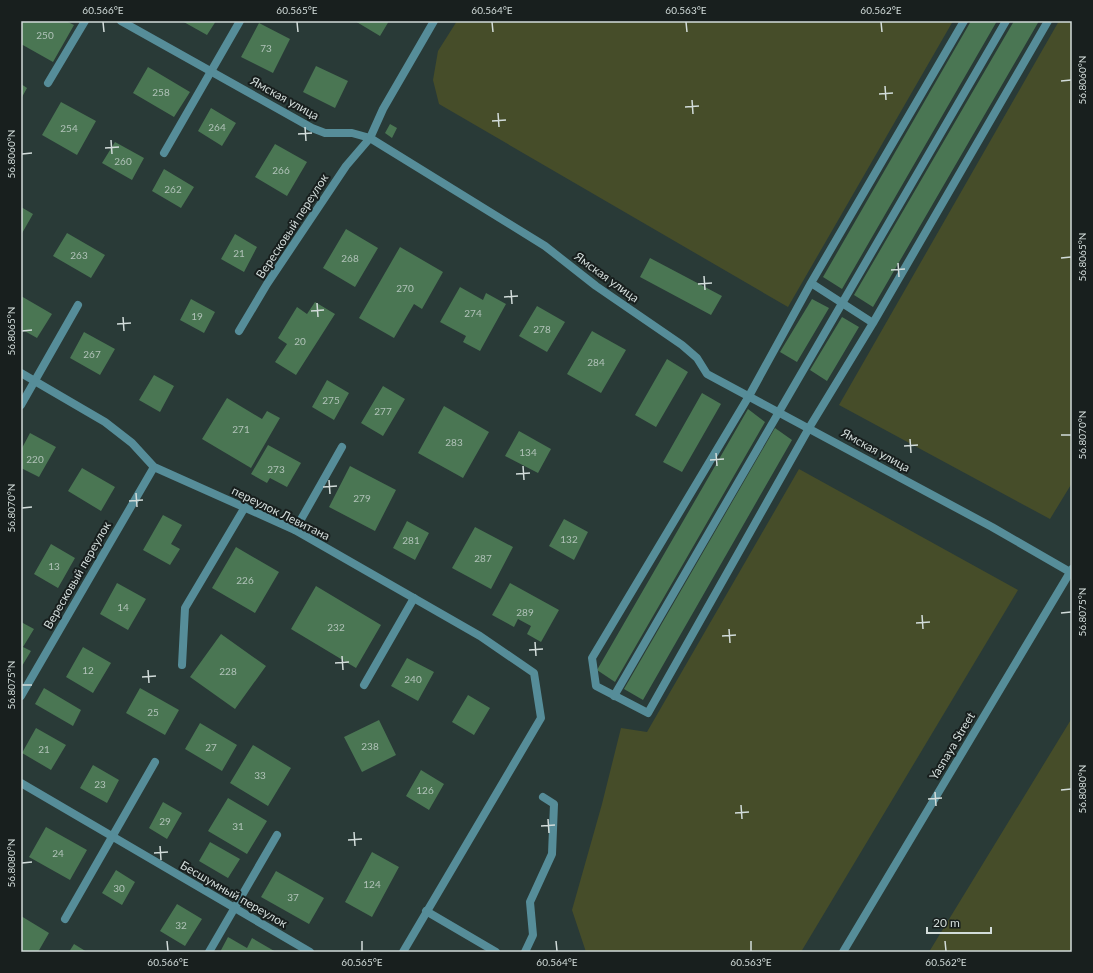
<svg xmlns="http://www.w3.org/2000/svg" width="1093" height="973" viewBox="0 0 1093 973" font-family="Lato,sans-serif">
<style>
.green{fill:#464d29}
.building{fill:#4a7653}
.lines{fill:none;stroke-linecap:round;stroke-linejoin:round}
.service{stroke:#568d99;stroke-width:8}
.minor{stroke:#568d99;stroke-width:8}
.tertiary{stroke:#568d99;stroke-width:8}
.ticks{fill:none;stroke:#d2dcda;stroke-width:1.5}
.labels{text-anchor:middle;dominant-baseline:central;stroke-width:4;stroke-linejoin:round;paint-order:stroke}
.number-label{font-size:10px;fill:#b0c2b8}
.street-label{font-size:12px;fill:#d2dcda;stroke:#181f1e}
.neatline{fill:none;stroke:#d2dcda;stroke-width:1.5}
.ticks-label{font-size:10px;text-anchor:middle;fill:#d2dcda}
</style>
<rect width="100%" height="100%" fill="#293a37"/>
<path class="green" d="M457,21H953L788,307L439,104L433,80L438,51Z
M1059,21H1072V483L1050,519L839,405Z
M799,469L1018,590L801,952H586L572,910L602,804L621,728L647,732Z
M1072,718V952H929Z"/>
<path class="building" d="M21,21H66L74,25L53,62L21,44Z
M182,21H216L207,35Z
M355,21H389L380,36Z
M971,21H997L842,289L823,277Z
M1014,21H1039L873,307L854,295Z
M259,23L290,39L273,73L241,57Z
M316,66L348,81L335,108L303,92Z
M148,67L190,92L174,117L133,93Z
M21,84L27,88L21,99Z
M61,102L96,121L77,155L42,135Z
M211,108L236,123L222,146L198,131Z
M390,124L397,128L392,138L385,133Z
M115,142L144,158L132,180L102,163Z
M275,144L307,162L287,196L255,177Z
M164,169L194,187L181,208L152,191Z
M21,207L33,214L21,235Z
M346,229L378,248L355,287L323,268Z
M67,233L105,255L91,278L53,256Z
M235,234L257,247L244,272L221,259Z
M400,247L443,272L422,309L414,304L394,338L359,318Z
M650,258L722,296L711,315L640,277Z
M460,287L483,300L486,293L506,304L480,351L463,342L466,336L440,322Z
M21,296L52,314L37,338L21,329Z
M191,299L215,312L204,333L180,320Z
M812,299L829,308L797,362L780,352Z
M315,302L335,314L296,375L275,362L287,344L278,338L297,307L307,314Z
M537,306L565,322L547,352L519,336Z
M842,317L859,327L827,381L810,370Z
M592,331L626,350L601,393L567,374Z
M84,332L115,349L100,375L70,358Z
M667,359L688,372L656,427L635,415Z
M154,375L174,386L160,412L139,400Z
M327,380L349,393L334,420L312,407Z
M383,386L405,399L383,436L361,423Z
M702,393L721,404L682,472L663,462Z
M227,398L262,419L267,411L280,418L251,468L202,439Z
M444,406L489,432L463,478L418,453Z
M748,409L765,422L615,682L597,670Z
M775,428L792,440L643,700L624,689Z
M519,431L551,449L538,473L505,456Z
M30,433L56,447L39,477L21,468V450Z
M268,445L301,463L287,487L270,478L267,483L251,474Z
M350,466L396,490L375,531L329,507Z
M82,468L115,487L101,511L68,491Z
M163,515L182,525L171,544L180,549L170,565L143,550Z
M564,519L588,532L574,560L549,546Z
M407,521L429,533L415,560L393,548Z
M475,527L513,547L491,589L452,568Z
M51,544L75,558L58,588L34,574Z
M236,547L279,572L255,613L212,588Z
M117,583L146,599L128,630L100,614Z
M510,583L559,610L541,642L527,634L531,626L518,619L514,627L492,615Z
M316,586L381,625L356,668L291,629Z
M21,622L34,629L23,647L31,651L22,666Z
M221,634L266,666L235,709L190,677Z
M83,647L111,663L93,693L66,677Z
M407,658L434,672L418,701L391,686Z
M44,688L81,710L73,726L35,704Z
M140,688L179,710L165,735L126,713Z
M468,695L490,708L474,735L452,722Z
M379,720L396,755L362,772L344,737Z
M200,723L237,745L222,771L185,749Z
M36,728L66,745L51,770L22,753Z
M253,745L291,768L268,806L230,783Z
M93,765L119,780L107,803L80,788Z
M421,770L444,784L429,810L406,796Z
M228,798L267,821L247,854L208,831Z
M163,802L182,813L167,839L149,828Z
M46,827L87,850L70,880L29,857Z
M210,842L240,859L228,878L199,861Z
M372,852L399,867L372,917L345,902Z
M116,870L135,882L122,905L102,893Z
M276,871L324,898L309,924L261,897Z
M177,904L202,919L185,946L160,931Z
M21,916L49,933L38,952H21Z
M228,937L247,948L252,938L276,952H220Z
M74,944L87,952H69Z"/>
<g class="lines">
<path class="service" d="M964,21L811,283L749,396L592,658L596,686L648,713L809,428L873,323L1048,21
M48,83L85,21
M370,138L383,109L434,21
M164,153L240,21
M811,283L873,323
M21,405L78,305
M295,530L342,447
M182,665L185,608L245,507
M364,685L414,598
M614,696L1006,21
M426,911L496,952
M65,919L155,762
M209,952L277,835
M525,952L533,935L530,902L552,854L554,804L543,797"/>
<path class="minor" d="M121,21L312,128L325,133H352L370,138L545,246L596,286L682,345L697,358L707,374L992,527L1070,572
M239,331L267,284L346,166L370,138
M21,373L105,422L132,443L154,467L295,530L480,636L534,673L541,718L403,952
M21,696L154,467
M21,783L310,952"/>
<path class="tertiary" d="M843,952L1072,569"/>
</g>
<path class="ticks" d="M103,22L104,32M297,22L298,32M492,22L493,32M686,22L687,32M881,22L882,32M1061,81L1071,80M885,86L886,100M879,94L893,93M692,100L693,114M685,107L699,106M498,113L499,127M492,121L506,120M305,127L306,141M298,134L312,133M111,140L112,154M105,148L119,147M22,154L32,153M1061,258L1071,257M898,263L899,277M891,270L905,269M704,276L705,290M698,284L712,283M511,290L512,304M504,297L518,296M317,303L318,317M311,311L324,310M123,317L124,331M117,324L131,323M22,331L32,330M1061,435H1071M910,439L911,453M904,446L918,445M716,453L717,466M710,460L724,459M523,466L524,480M516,474L530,473M329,480L330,494M323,487L337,486M136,493L137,507M129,501L143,500M22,508L32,507M1061,613L1071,612M922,615L923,629M916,623L930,622M729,629L730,643M722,636L736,635M535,642L536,656M529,650L543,649M342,656L343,670M335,663L349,662M148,670L149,683M142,677L156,676M22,685H32M1061,790L1071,789M935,792L936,806M928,799L942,798M741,805L742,819M735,813L749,812M548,819L549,833M541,826L555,825M354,832L355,846M348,840L362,839M160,846L161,860M154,853L168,852M22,863L32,862M167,941L168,951M362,941V951M556,941L557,951M751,941V951M945,941L946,951"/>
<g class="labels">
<g class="number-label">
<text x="45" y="35">250</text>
<text x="266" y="48">73</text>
<text x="161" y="92">258</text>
<text x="217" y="127">264</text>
<text x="69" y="128">254</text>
<text x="123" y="161">260</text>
<text x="281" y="170">266</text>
<text x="173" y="189">262</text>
<text x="239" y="253">21</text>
<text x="79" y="255">263</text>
<text x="350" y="258">268</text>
<text x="405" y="288">270</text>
<text x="473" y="313">274</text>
<text x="197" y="316">19</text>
<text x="542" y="329">278</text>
<text x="300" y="341">20</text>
<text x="92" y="354">267</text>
<text x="596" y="362">284</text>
<text x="331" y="400">275</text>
<text x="383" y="411">277</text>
<text x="241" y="429">271</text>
<text x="454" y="442">283</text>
<text x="528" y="452">134</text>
<text x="35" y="459">220</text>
<text x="276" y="469">273</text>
<text x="362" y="498">279</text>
<text x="569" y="539">132</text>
<text x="411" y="540">281</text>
<text x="483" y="558">287</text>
<text x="54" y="566">13</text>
<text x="245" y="580">226</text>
<text x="123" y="607">14</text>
<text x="525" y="612">289</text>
<text x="336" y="627">232</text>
<text x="88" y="670">12</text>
<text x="228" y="671">228</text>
<text x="413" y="679">240</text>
<text x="153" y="712">25</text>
<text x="370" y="746">238</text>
<text x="211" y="747">27</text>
<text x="44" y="749">21</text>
<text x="260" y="775">33</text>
<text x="100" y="784">23</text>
<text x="425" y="790">126</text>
<text x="165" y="821">29</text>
<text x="238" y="826">31</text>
<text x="58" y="853">24</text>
<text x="372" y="884">124</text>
<text x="119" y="888">30</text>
<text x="293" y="897">37</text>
<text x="181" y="925">32</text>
</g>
<g class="street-label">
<text transform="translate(285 98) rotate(29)">Ямская улица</text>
<text transform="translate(292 226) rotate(-57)">Вересковый переулок</text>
<text transform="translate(607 277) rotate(36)">Ямская улица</text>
<text transform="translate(876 450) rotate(29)">Ямская улица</text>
<text transform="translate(281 513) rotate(26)">переулок Левитана</text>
<text transform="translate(77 575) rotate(-60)">Вересковый переулок</text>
<text transform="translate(952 746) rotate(-59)">Yasnaya Street</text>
<text transform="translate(234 894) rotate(30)">Бесшумный переулок</text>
</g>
</g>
<rect width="1093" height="973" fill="none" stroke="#181f1e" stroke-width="44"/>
<path d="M927 927v6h64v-6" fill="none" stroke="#d2dcda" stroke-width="2"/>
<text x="933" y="927" font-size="12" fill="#d2dcda" stroke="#181f1e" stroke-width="3" paint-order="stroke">20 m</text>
<rect x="22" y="22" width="1049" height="929" class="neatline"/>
<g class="ticks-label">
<text x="103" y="14">60.566°E</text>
<text x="297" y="14">60.565°E</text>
<text x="492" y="14">60.564°E</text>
<text x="686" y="14">60.563°E</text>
<text x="881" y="14">60.562°E</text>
<text transform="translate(1082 80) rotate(-90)" y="4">56.8060°N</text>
<text transform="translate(11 154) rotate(-90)" y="4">56.8060°N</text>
<text transform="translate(1082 257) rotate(-90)" y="4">56.8065°N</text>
<text transform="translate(11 331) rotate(-90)" y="4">56.8065°N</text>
<text transform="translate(1082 435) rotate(-90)" y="4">56.8070°N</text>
<text transform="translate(11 508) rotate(-90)" y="4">56.8070°N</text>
<text transform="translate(1082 612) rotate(-90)" y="4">56.8075°N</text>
<text transform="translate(11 685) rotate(-90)" y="4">56.8075°N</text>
<text transform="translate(1082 789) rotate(-90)" y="4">56.8080°N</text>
<text transform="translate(11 863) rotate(-90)" y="4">56.8080°N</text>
<text x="168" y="966">60.566°E</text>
<text x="362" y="966">60.565°E</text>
<text x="557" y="966">60.564°E</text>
<text x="751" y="966">60.563°E</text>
<text x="946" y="966">60.562°E</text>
</g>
</svg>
